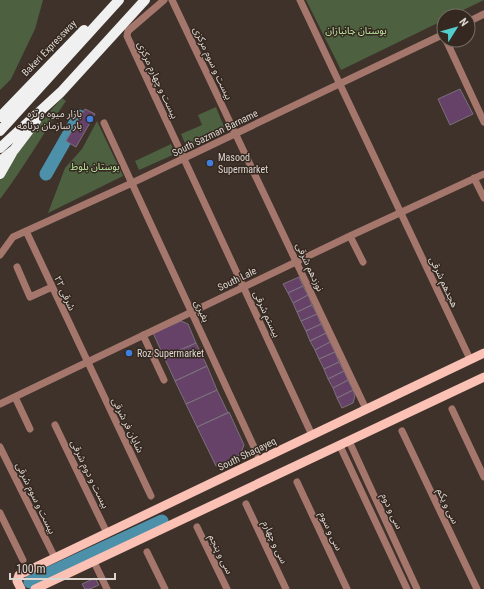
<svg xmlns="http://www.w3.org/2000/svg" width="484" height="589" viewBox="0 0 484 589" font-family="'Roboto Condensed','Noto Sans Arabic',sans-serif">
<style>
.green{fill:#4d6140}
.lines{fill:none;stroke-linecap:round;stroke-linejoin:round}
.river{stroke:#4d90aa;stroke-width:13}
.building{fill:#664168;stroke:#7b707b}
.minor{stroke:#a5766c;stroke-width:7}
.major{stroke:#fcc1b5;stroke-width:9}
.highway{stroke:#f0f0f0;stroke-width:10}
.shop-dot{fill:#3f7fe0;stroke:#342820;stroke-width:1.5}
.labels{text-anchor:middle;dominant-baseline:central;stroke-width:3;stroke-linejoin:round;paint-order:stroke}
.park-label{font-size:10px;fill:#beeba2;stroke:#342820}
.street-label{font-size:10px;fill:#ddd6d0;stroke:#342820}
.poi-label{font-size:10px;fill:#ddd6d0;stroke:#342820;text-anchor:start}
</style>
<rect width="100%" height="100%" fill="#3e322a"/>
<path class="green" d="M0,0H43L35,29L11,79L0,90Z
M306,0H484L451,16H444V20L341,70Z
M62,98L66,101C43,133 24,168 0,199V177L28,136Z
M216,107L225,129L187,148L181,134L202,125L198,115Z
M97,121L123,176L48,213L65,168L82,149Z
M171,144L175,154L139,170L135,161Z"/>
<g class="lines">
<path class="river" d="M46,174L79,116
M30,582L162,521"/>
</g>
<path class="building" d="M460,89L473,114L450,125L438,99Z
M85,109L95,114L76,147L66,141Z
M299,277L303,286L288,293L283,284Z
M303,286L308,295L293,303L288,293Z
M308,295L312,305L297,312L293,303Z
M312,305L317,314L301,321L297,312Z
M317,314L321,324L306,331L301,321Z
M181,321L188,324L196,343L164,357L153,333Z
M321,324L326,333L310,341L306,331Z
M326,333L330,342L315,350L310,341Z
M330,342L335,352L319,359L315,350Z
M196,343L207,366L175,381L164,357Z
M335,352L339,362L324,369L319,359Z
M339,362L344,371L328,379L324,369Z
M207,366L217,390L186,404L175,381Z
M344,371L348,380L333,388L328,379Z
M348,380L353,390L337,398L333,388Z
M217,390L228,413L197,427L186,404Z
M353,390L355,396L353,403L342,408L337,398Z
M229,412L244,445L240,455L216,466L197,427Z
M95,578L99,585L90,589H85L82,584Z"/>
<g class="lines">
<path class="minor" d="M164,0L128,31L127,36L312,435
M172,0L366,409
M300,0L470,359
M468,22L484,14
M446,40L484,122
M104,123L260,460
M474,178L484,198
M26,231L151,496
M350,236L363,262
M0,255L13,237L132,183L444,34
M17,267L30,297L52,287
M143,335L164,380
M15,397L30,429
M0,404L350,236L484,174
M452,409L484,477
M55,425L107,533
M402,431L477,589
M349,441L417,589
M340,446L407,589
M0,447L55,558
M297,482L347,589
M246,504L286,589
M0,513L23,560
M197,527L227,589
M147,552L165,589
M94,562L107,589"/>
<path class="major" d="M21,589L17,581L19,575L484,353
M35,589L484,377"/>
<path class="highway" d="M0,117L84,30
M0,131L119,0
M0,148L61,92L145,0
M0,161L14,150L36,121
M0,174L12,153"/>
</g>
<g class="shop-dot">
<circle cx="90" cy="119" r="4"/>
<circle cx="210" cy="163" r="4"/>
<circle cx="129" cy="353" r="4"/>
</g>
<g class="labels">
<g class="park-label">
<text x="356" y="30">بوستان جانبازان</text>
<text x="95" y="166">بوستان بلوط</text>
</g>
<g class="street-label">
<text transform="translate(49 48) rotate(-46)">Bakeri Expressway</text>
<text transform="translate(213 63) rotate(65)">بیست و سوم مرکزی</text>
<text transform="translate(158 80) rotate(65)">بیست و چهارم مرکزی</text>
<text transform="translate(215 133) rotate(-26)">South Sazman Barname</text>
<text transform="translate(310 267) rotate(65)">نوزدهم شرقی</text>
<text transform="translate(237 279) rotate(-26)">South Lale</text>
<text transform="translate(444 282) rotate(65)">هجدهم شرقی</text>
<text transform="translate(65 293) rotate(65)">۲۲ شرقی</text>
<text transform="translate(202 311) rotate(65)">بغیری</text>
<text transform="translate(267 314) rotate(65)">بیستم شرقی</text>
<text transform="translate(128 425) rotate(64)">شایان فر شرقی</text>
<text transform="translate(247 454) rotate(-26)">South Shaqayeq</text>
<text transform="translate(90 474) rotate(64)">بیست و دوم شرقی</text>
<text transform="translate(36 498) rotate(64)">بیست و سوم شرقی</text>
<text transform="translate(448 506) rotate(65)">سی و یکم</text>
<text transform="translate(392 511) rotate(65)">سی و دوم</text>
<text transform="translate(331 531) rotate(65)">سی و سوم</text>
<text transform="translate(275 542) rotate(65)">سی و چهارم</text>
<text transform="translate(221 554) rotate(64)">سی و پنجم</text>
</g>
<g class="poi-label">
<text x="82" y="113" text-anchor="end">بازار میوه و تره<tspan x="82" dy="12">بار سازمان برنامه</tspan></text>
<text x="218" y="157">Masood<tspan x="218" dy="12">Supermarket</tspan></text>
<text x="137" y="353">Roz Supermarket</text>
</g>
</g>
<g transform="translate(456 28) rotate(53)"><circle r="19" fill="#342820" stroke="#786e66"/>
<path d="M0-3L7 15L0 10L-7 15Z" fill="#52cdce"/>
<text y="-6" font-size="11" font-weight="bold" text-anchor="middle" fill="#ddd6d0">N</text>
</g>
<path d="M10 573v6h105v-6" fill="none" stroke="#ddd6d0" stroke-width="2"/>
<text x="16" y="573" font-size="12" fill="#ddd6d0" stroke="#342820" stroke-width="3" paint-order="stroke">100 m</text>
</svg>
